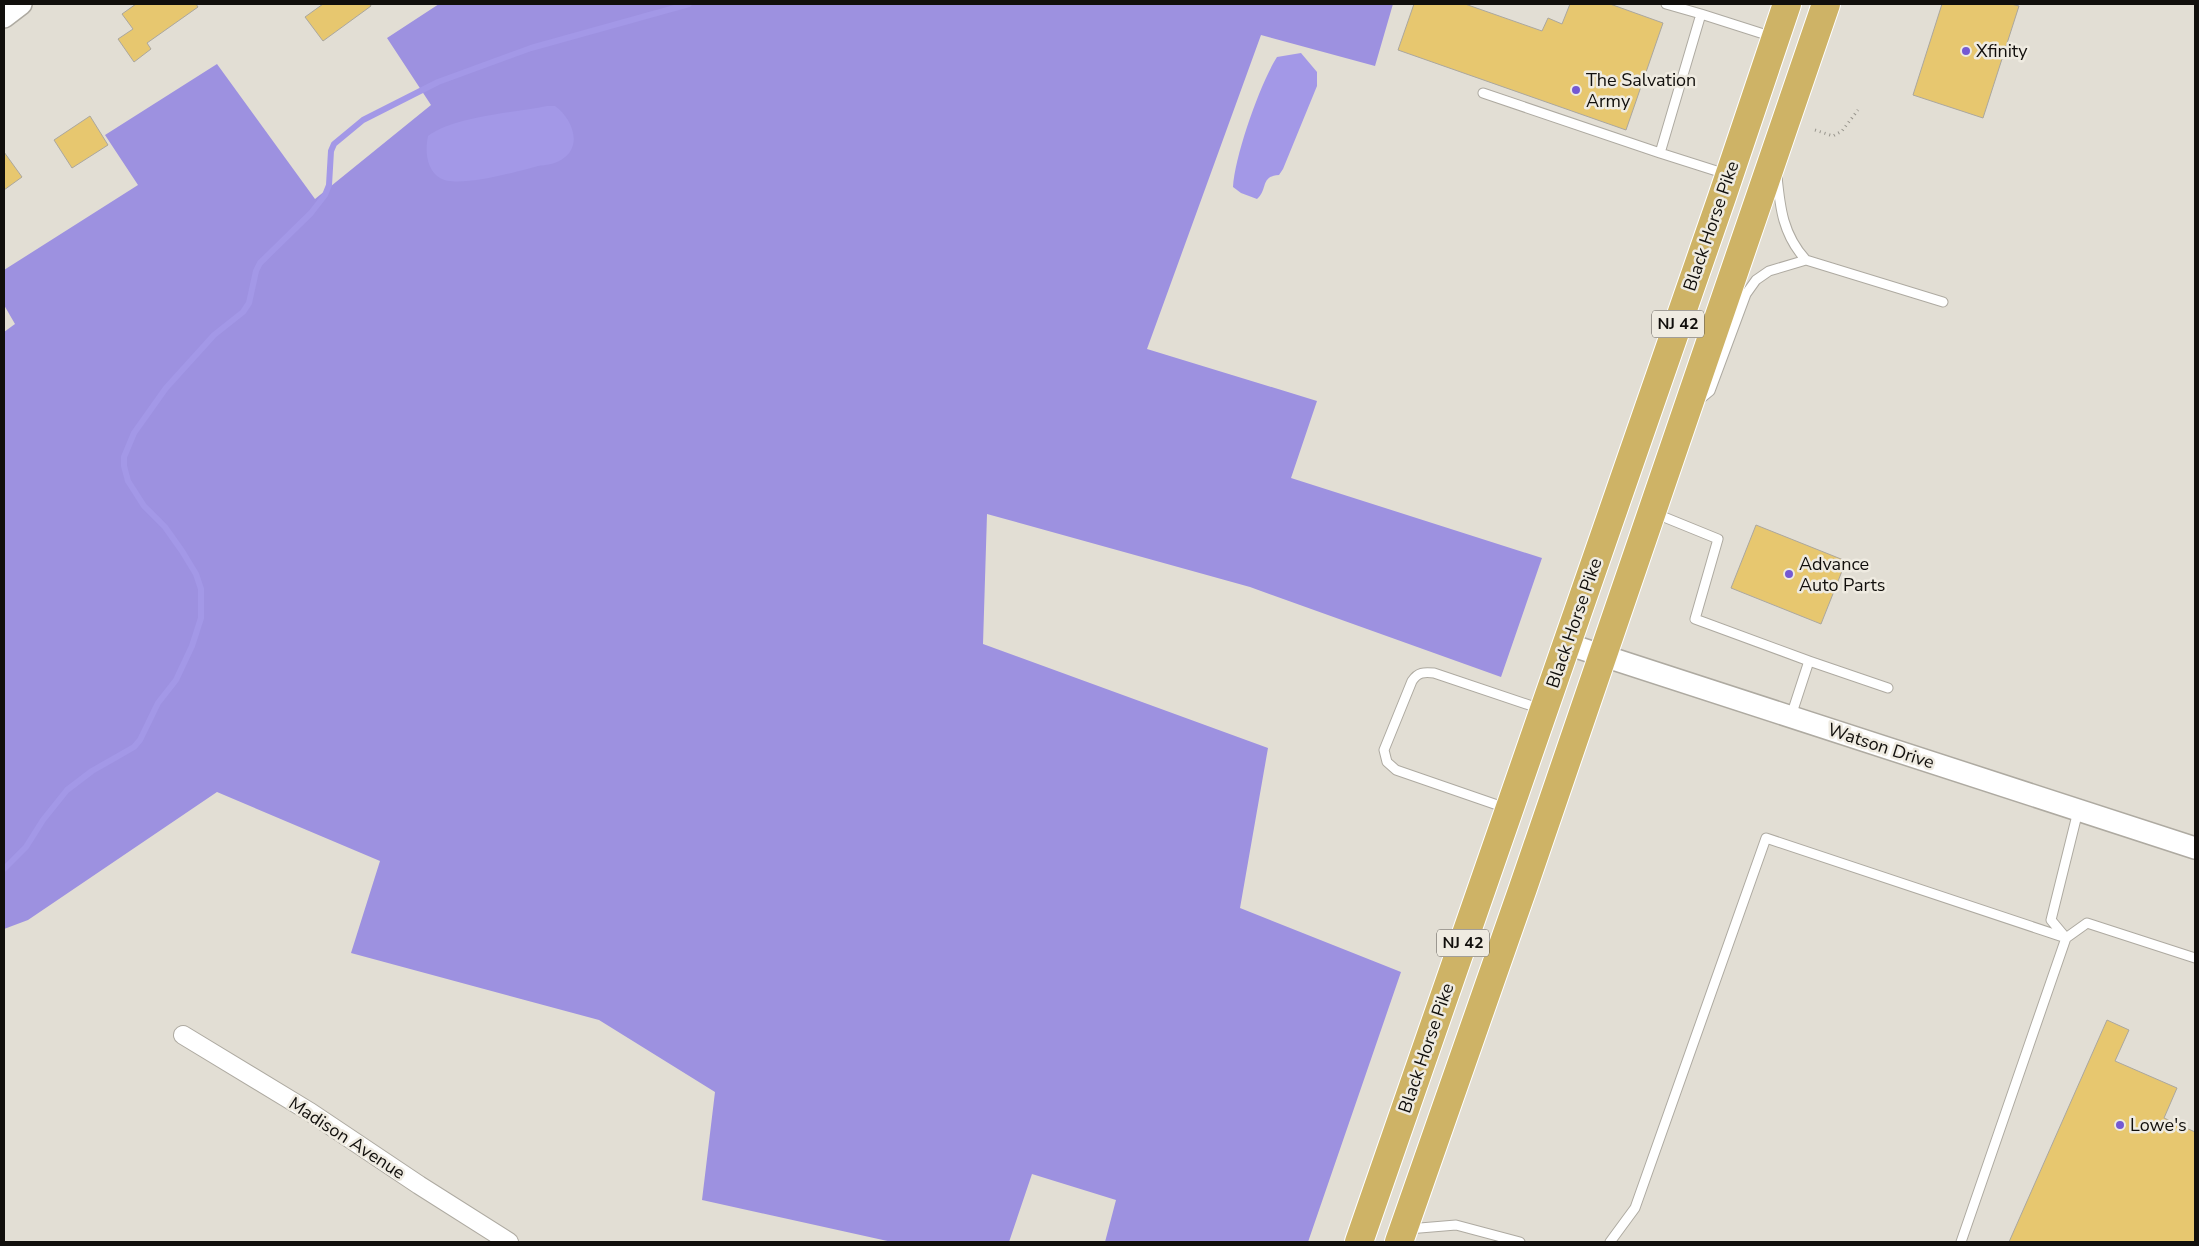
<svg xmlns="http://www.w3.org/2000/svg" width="2199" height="1246" viewBox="0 0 2199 1246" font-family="'Nunito Sans',sans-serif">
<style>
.forest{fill:#9d91e0}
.water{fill:#a398e7}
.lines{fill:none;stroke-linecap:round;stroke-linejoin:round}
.stream{stroke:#a398e7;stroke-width:6}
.building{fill:#e7c76f;stroke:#aba79e}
.service-casing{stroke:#aeaaa1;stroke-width:11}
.minor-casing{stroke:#aeaaa1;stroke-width:20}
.tertiary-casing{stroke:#aeaaa1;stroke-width:24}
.trunk-casing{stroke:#fff;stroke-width:30}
.path{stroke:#98958d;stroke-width:3;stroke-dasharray:1 4;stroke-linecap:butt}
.service{stroke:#fff;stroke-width:9}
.minor{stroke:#fff;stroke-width:18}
.tertiary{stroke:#fff;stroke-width:21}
.trunk{stroke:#ceb366;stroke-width:28}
.poi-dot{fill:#7459d3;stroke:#efebe1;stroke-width:2}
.labels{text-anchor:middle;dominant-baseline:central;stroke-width:5;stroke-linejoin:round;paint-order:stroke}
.shield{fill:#efebe1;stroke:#54514c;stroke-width:1}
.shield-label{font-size:16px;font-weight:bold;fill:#110f0c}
.poi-label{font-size:18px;fill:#110f0c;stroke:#efebe1;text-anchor:start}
.street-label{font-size:18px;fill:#110f0c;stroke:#efebe1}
</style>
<rect width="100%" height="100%" fill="#e2ded4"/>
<path class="forest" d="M439,4H1393L1375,66L1261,35L1147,349L1317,401L1291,478L1542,558L1501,677L1250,587L987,514L983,644L1268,748L1240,908L1401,972L1308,1242H1105L1116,1200L1032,1174L1009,1242H892L702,1200L715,1092L599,1020L351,953L380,861L217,792L28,920L4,929V332L15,324L4,305V270L138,185L105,135L217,64L315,199L431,105L387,38Z"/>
<path class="water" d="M1301,53L1317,72V86L1283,169L1279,175C1260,176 1268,190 1257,199L1241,193L1233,187C1235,155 1260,84 1277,57Z
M547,106H555C572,118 584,147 561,160C555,164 545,165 538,166C519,171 457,189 440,178C426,169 425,151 428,136C455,116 513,113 547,106Z"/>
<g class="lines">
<path class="stream" d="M4,869L26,847L43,820L67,790L92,771L134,747L140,740L158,703L176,680L192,646L201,618V589L196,574L182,551L165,527L144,506L128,481L124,466V457L134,433L166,388L214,335L243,312L249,303L256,271L260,263L311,213L325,195L329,185L331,151L334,144L363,120L438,82L531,48L689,4"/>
</g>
<path class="building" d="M136,4H196L198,7L147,43L151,49L134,62L118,39L133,29L122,14Z
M323,4H370L371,6L323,41L305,17Z
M1414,4H1465L1542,31L1548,18L1562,24L1570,4H1610L1663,23L1626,130L1398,50Z
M1942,4H2011L2019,6L1983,118L1913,95Z
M90,116L108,145L72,168L54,140Z
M4,152L22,177L4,190Z
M1756,525L1846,561L1821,624L1731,588Z
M2107,1020L2129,1030L2115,1061L2177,1088L2164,1118L2195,1132V1242H2009Z"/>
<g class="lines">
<defs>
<path id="service" d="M1666,4L1701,14
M1483,93L1660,153
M1726,174L1660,153L1701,14L1773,37
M1777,176C1780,208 1783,235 1806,260
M1699,400L1710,391L1746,294L1756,280L1769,271L1806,260L1943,302
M1654,513L1718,539L1695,619L1809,661
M1791,716L1809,661L1888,688
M1506,808L1396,770L1387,762L1384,750L1412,681C1418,672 1424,672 1434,673L1541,709
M1408,1229L1456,1225L1520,1242
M1610,1242L1635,1208L1766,838L2066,938L2087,923L2195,958
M1961,1242L2066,938L2051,920L2078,811"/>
<path id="minor" d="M183,1035L310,1112L419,1185L509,1242"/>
<path id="tertiary" d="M4,17L21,4
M1567,644L2195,848"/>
<path id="trunk" d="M1359,1242L1722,197L1787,4
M1399,1242L1523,888L1826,4"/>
</defs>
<use href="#service" class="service-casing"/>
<use href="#minor" class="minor-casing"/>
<use href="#tertiary" class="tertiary-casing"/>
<use href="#trunk" class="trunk-casing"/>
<path class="path" d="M1815,130L1833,136L1842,131L1858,110"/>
<use href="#service" class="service"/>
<use href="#minor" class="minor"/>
<use href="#tertiary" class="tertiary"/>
<use href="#trunk" class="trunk"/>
</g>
<g class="poi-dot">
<circle cx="1966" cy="51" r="5"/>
<circle cx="1576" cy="90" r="5"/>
<circle cx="1789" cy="574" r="5"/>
<circle cx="2120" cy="1125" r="5"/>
</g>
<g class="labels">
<g class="shield">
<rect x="1652" y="310.5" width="52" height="27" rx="4"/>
<rect x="1437" y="929.5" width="52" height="27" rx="4"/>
</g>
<g class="shield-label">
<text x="1678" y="324">NJ 42</text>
<text x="1463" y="943">NJ 42</text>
</g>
<g class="poi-label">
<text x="1976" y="51">Xfinity</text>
<text x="1586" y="80">The Salvation<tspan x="1586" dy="21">Army</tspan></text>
<text x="1799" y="564">Advance<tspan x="1799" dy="21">Auto Parts</tspan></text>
<text x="2130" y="1125">Lowe's</text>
</g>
<g class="street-label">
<text transform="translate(1711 226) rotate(-71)">Black Horse Pike</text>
<text transform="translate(1574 623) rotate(-71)">Black Horse Pike</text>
<text transform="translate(1881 746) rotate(18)">Watson Drive</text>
<text transform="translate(1426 1048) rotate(-71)">Black Horse Pike</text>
<text transform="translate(347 1138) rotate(33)">Madison Avenue</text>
</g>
</g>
<rect width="2199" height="1246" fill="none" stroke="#110f0c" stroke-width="10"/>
</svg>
